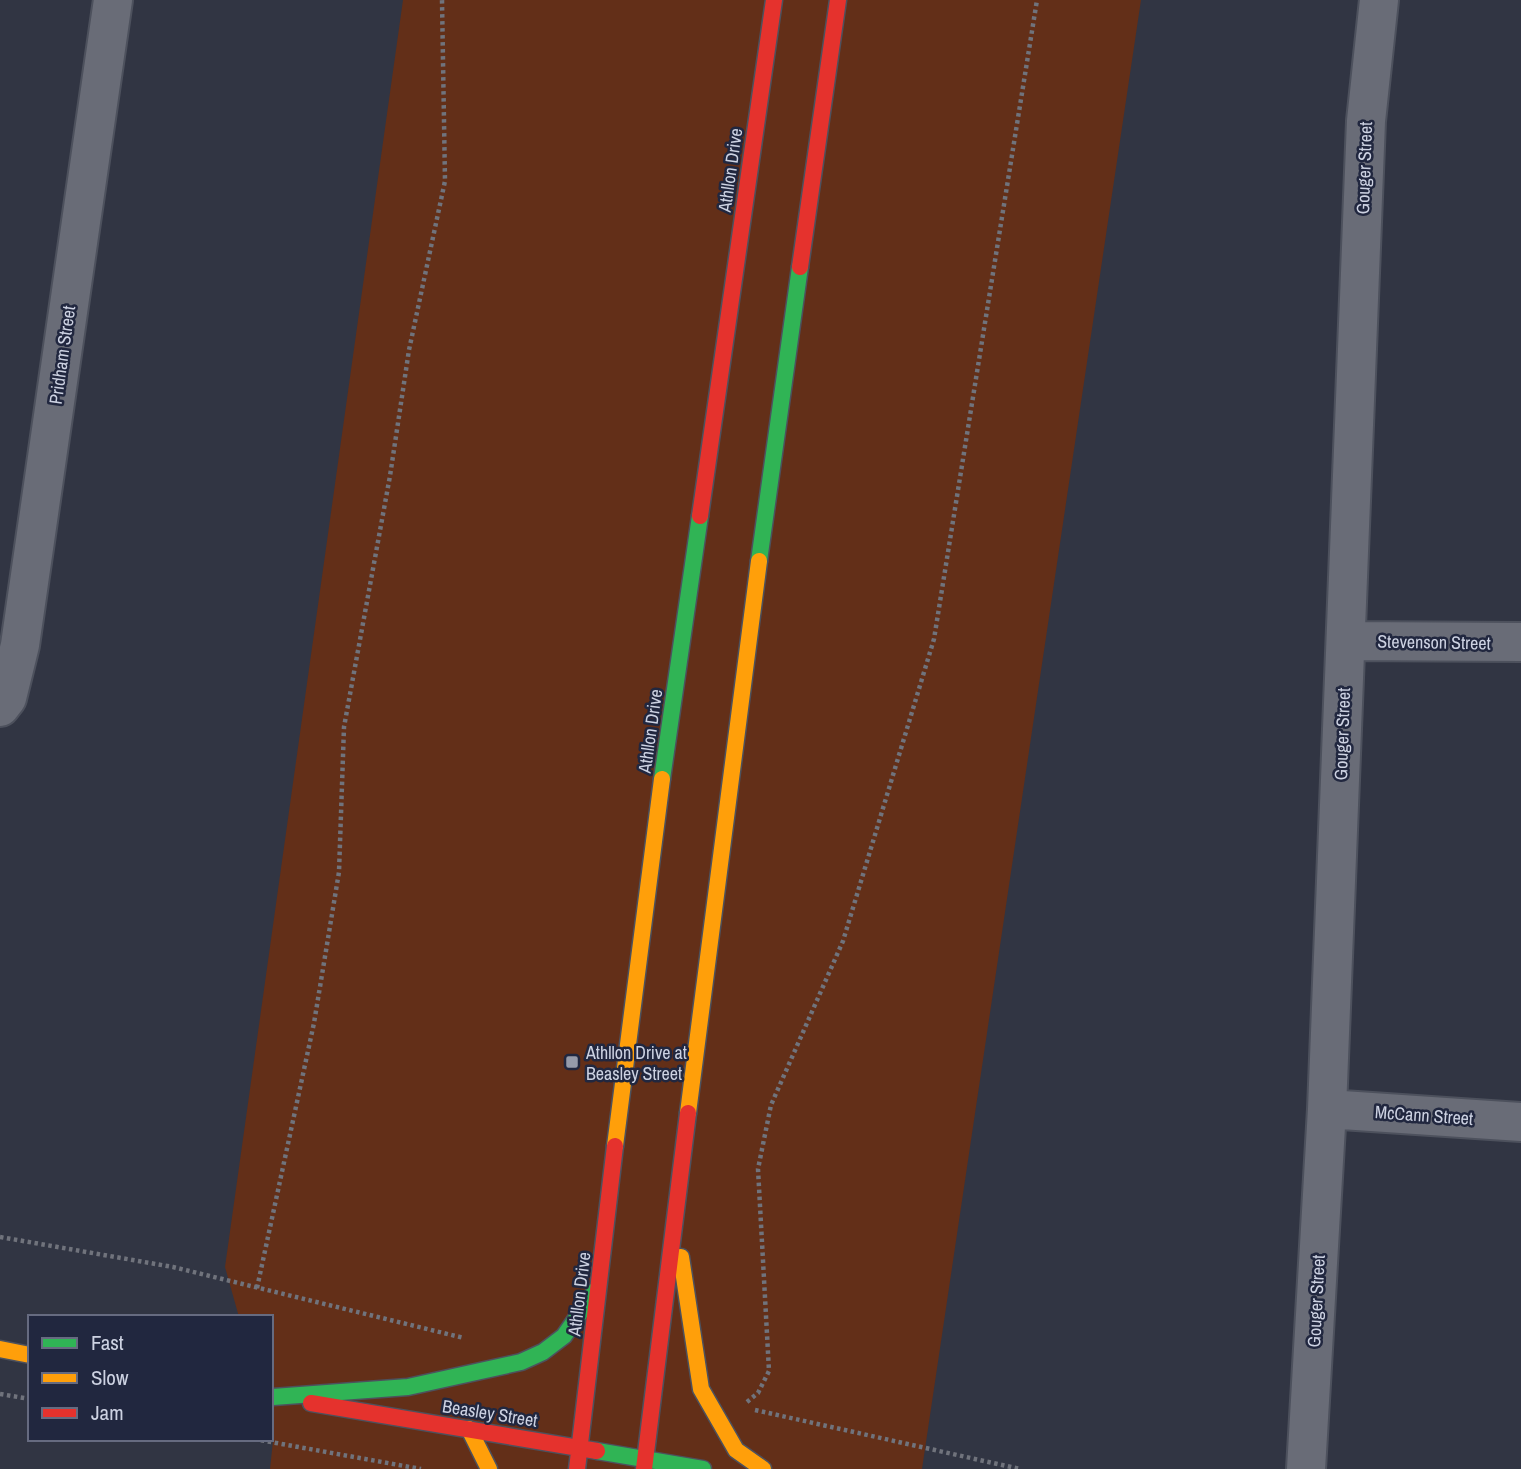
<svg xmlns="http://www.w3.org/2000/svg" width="1521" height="1469" viewBox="0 0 1521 1469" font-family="'Archivo Narrow',sans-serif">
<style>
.green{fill:#632f18}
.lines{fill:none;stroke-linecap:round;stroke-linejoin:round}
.street-casing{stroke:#4d515d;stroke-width:42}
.fast-casing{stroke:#4d515d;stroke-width:19}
.slow-casing{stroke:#4d515d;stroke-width:19}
.jam-casing{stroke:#4d515d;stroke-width:19}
.path{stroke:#70737c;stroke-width:4.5;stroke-dasharray:3.5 3.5;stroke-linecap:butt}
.street{stroke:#696c77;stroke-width:38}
.fast{stroke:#30b455;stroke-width:16}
.slow{stroke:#ff9f0a;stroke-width:16}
.jam{stroke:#e5322d;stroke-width:16}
.poi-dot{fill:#969baa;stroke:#21273f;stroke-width:2.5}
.labels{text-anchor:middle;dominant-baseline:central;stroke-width:5;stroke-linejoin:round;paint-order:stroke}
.street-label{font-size:18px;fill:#cdd2e2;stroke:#21273f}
.poi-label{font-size:18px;fill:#cdd2e2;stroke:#21273f;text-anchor:start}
</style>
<rect width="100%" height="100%" fill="#313543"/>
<path class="green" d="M403,0H1141L922,1469H270L273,1441L271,1317H239L225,1267Z"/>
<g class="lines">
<defs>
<path id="street" d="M1346,641L1521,642
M0,707L7,698L20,645L113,0
M1327,1109L1521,1122
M1306,1469L1327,1109L1366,121L1379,0"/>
<path id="fast" d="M759,561L800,267
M662,779L700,516
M273,1397L408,1387L521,1362L543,1352L564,1336L596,1290
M597,1451L703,1469"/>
<path id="slow" d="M688,1113L759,561
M615,1146L662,779
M681,1257L701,1389L736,1450L763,1469
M0,1349L30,1355
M469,1429L489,1469"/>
<path id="jam" d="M800,267L838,0
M700,516L774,0
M311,1403L597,1451
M577,1469L615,1146
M644,1469L688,1113"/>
</defs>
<use href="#street" class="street-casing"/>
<use href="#fast" class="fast-casing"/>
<use href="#slow" class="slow-casing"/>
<use href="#jam" class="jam-casing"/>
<path class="path" d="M0,1237L173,1267L464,1338
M257,1288L314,1023L339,872L344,727L390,476L409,350L445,181L442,0
M0,1394L30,1399
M747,1402L758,1393L769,1371L758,1169L771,1105L843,941L934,639L1037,0
M755,1410L1020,1469
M254,1439L421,1469"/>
<use href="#street" class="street"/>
<use href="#fast" class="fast"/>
<use href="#slow" class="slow"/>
<use href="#jam" class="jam"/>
</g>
<rect class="poi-dot" x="565" y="1055" width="14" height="14" rx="3.5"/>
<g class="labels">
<g class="street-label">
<text transform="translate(1364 168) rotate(-88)">Gouger Street</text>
<text transform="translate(730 170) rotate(-82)">Athllon Drive</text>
<text transform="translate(62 355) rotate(-82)">Pridham Street</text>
<text transform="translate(1434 642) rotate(1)">Stevenson Street</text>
<text transform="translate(650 731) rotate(-82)">Athllon Drive</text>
<text transform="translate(1342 734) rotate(-88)">Gouger Street</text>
<text transform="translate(1424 1115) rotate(4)">McCann Street</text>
<text transform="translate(579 1294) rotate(-83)">Athllon Drive</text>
<text transform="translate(1316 1301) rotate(-87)">Gouger Street</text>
<text transform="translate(490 1413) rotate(9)">Beasley Street</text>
</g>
<g class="poi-label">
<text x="586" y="1052">Athllon Drive at<tspan x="586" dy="21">Beasley Street</tspan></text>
</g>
</g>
<rect x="28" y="1315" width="245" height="126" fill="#21273f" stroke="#666b80" stroke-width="2"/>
<rect x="42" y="1338" width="35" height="10" fill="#30b455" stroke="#666b80" stroke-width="2"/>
<text x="91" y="1350" font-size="21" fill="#cdd2e2">Fast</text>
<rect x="42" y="1373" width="35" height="10" fill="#ff9f0a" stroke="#666b80" stroke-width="2"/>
<text x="91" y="1385" font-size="21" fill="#cdd2e2">Slow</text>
<rect x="42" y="1408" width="35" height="10" fill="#e5322d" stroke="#666b80" stroke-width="2"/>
<text x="91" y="1420" font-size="21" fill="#cdd2e2">Jam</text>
</svg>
